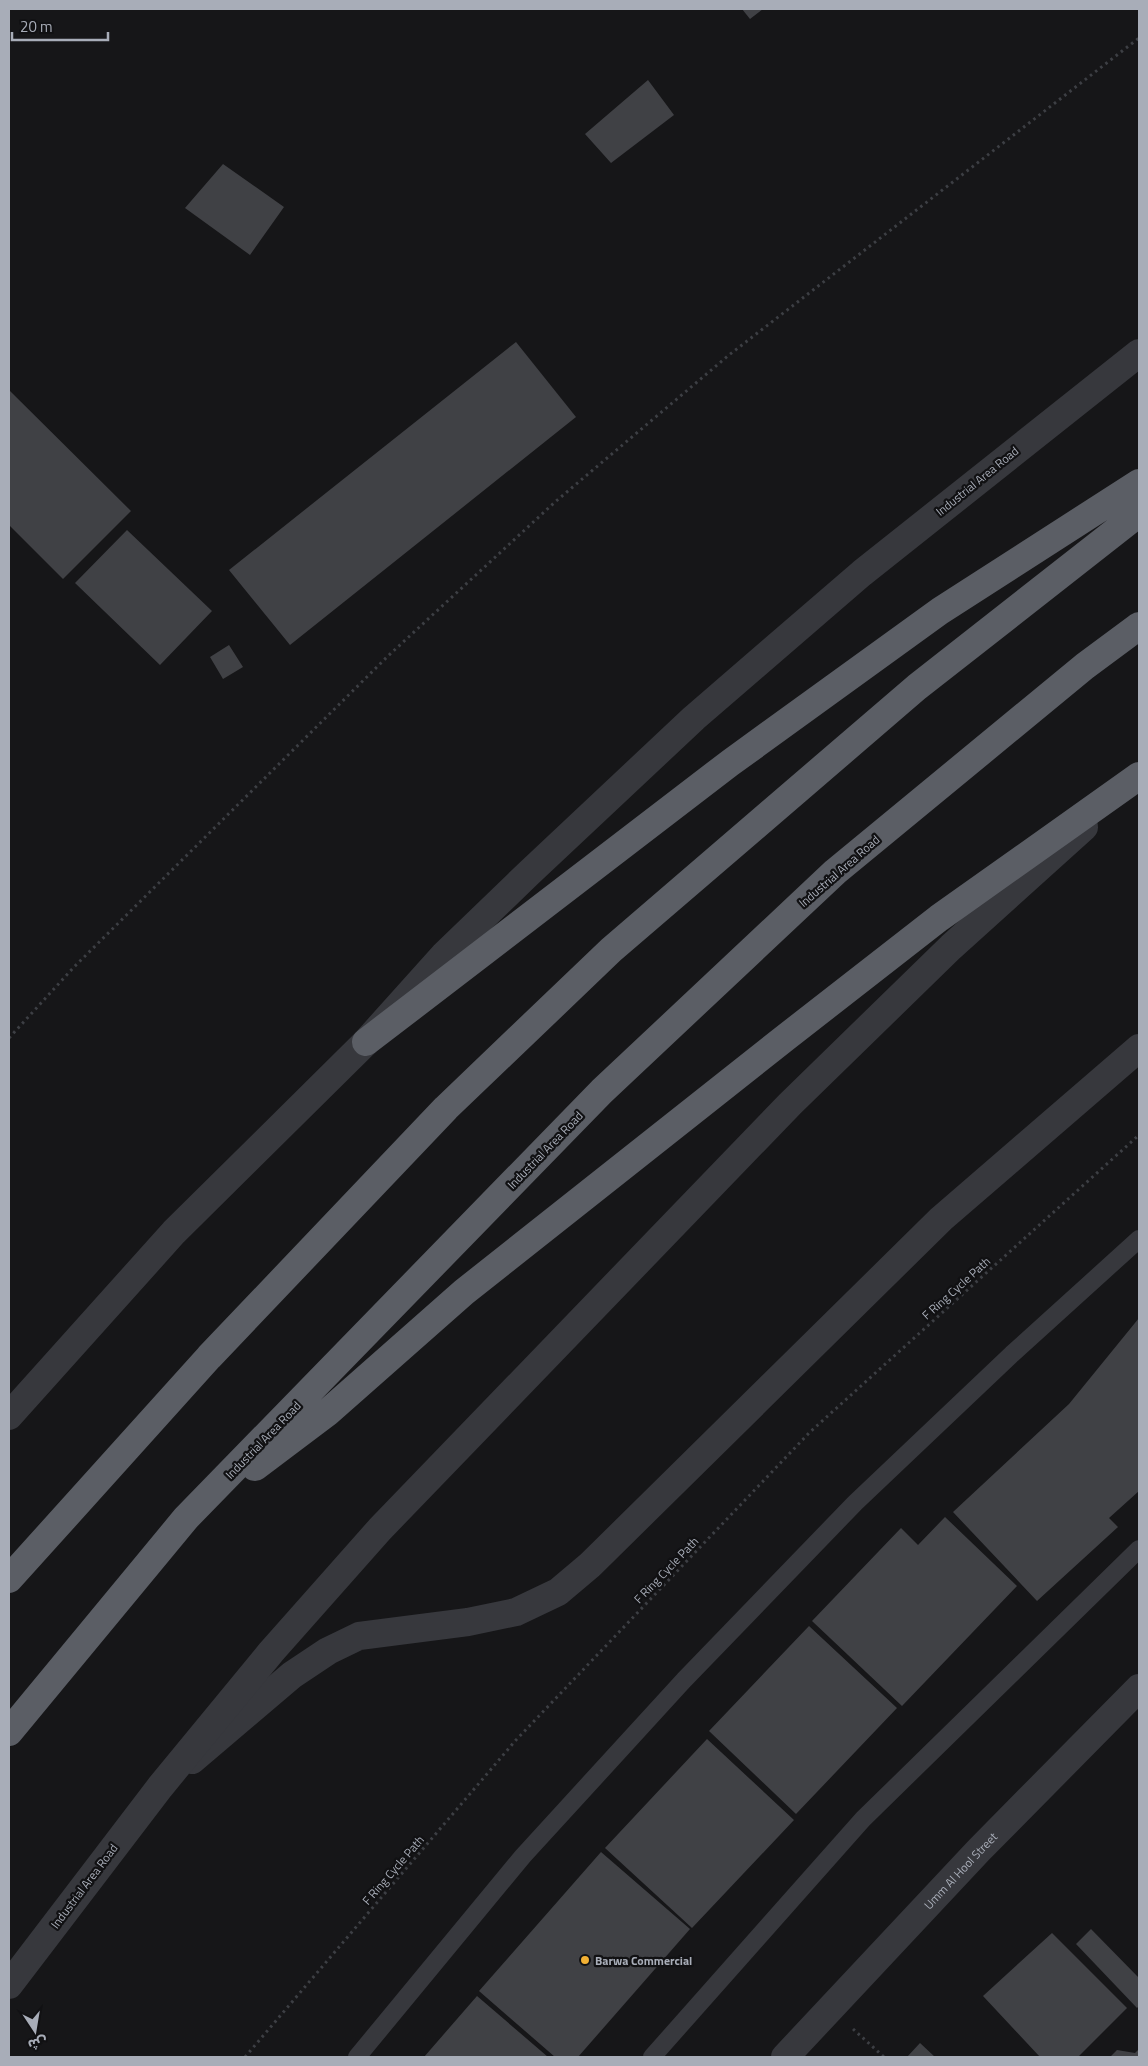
<svg xmlns="http://www.w3.org/2000/svg" width="1148" height="2066" viewBox="0 0 1148 2066" font-family="'Titillium Web','Noto Sans Arabic',sans-serif">
<style>
.building{fill:#404145}
.lines{fill:none;stroke-linecap:round;stroke-linejoin:round}
.path{stroke:#3d3f44;stroke-width:3;stroke-dasharray:2.5 4;stroke-linecap:butt}
.service{stroke:#37383d;stroke-width:18}
.minor{stroke:#37383d;stroke-width:28}
.tertiary{stroke:#37383d;stroke-width:28}
.trunk{stroke:#5b5e65;stroke-width:28}
.poi-dot{fill:#f2b134;stroke:#111113;stroke-width:2}
.labels{text-anchor:middle;dominant-baseline:central;stroke-width:4.5;stroke-linejoin:round;paint-order:stroke}
.street-label{font-size:12px;fill:#a8adb8;stroke:#111113}
.poi-label{font-size:12px;font-weight:bold;fill:#a8adb8;stroke:#111113;text-anchor:start}
</style>
<rect width="100%" height="100%" fill="#161618"/>
<path class="building" d="M742,9H763L750,19Z
M648,80L674,115L611,163L585,134Z
M223,164L284,207L250,255L185,208Z
M516,342L576,417L290,645L229,570Z
M9,390L131,511L63,579L9,525Z
M127,530L212,611L160,665L75,583Z
M229,645L243,667L223,679L210,657Z
M1139,1318V1491L1109,1518L1118,1527L1037,1601L953,1512L1069,1404Z
M945,1517L1017,1586L902,1706L812,1621L901,1528L918,1545Z
M809,1626L897,1708L796,1814L709,1731Z
M707,1739L794,1820L692,1928L605,1848Z
M601,1852L690,1929L578,2057H555L479,1991Z
M1091,1929L1139,1978V2006L1137,2008L1076,1944Z
M1052,1933L1127,2008L1078,2057H1040L983,1996Z
M477,1996L548,2057H424Z
M920,2043L935,2057H907Z
M1139,2049V2057H1110L1117,2050L1135,2053Z"/>
<g class="lines">
<path class="path" d="M9,1038L74,967L388,656L555,502L729,355L1139,38
M853,2029L884,2057
M245,2057L516,1740L810,1432L1139,1135"/>
<path class="service" d="M357,2057L523,1856L684,1680L855,1503L1012,1354L1139,1239
M652,2057L863,1819L1139,1549"/>
<g class="minor">
<path d="M192,1760L292,1675L328,1651L359,1636L468,1622L516,1612L558,1592L590,1565L941,1219L1139,1048"/>
<path id="s1" d="M785,2057L979,1850L1139,1688"/>
</g>
<path class="tertiary" d="M9,1416L174,1232L366,1042L444,955L529,873L694,718L862,573L1139,353
M9,1985L160,1787L271,1652L380,1529L790,1104L951,947L1084,827"/>
<path class="trunk" d="M366,1042L730,763L940,611L1139,483
M255,1467L328,1412L464,1292L785,1038L939,918L1139,776
M9,1579L209,1357L446,1108L611,950L917,687L1139,513
M9,1732L186,1518L602,1091L835,872L1085,666L1139,626"/>
</g>
<circle class="poi-dot" cx="585" cy="1960" r="5"/>
<g class="labels">
<g class="street-label">
<text transform="translate(977 481) rotate(-39)">Industrial Area Road</text>
<text transform="translate(839 871) rotate(-41)">Industrial Area Road</text>
<text transform="translate(545 1150) rotate(-46)">Industrial Area Road</text>
<text transform="translate(956 1288) rotate(-42)">F Ring Cycle Path</text>
<text transform="translate(263 1440) rotate(-46)">Industrial Area Road</text>
<text transform="translate(666 1570) rotate(-46)">F Ring Cycle Path</text>
<text transform="translate(393 1870) rotate(-49)">F Ring Cycle Path</text>
<text stroke="none"><textPath href="#s1" startOffset="256">Umm Al Hool Street</textPath></text>
<text transform="translate(84 1886) rotate(-53)">Industrial Area Road</text>
</g>
<g class="poi-label">
<text x="595" y="1960">Barwa Commercial</text>
</g>
</g>
<rect width="1148" height="2066" fill="none" stroke="#a8adb8" stroke-width="20"/>
<g transform="translate(35 2031) rotate(168)" stroke="#111113" stroke-width="4" paint-order="stroke">
<path d="M0-4L9 19L0 12L-9 19Z" fill="#a8adb8"/>
<text y="-8" font-size="14" font-weight="bold" text-anchor="middle" fill="#a8adb8">ش</text>
</g>
<path d="M12 32v8h96v-8" fill="none" stroke="#a8adb8" stroke-width="2.5"/>
<text x="20" y="32" font-size="15" fill="#a8adb8" stroke="#111113" stroke-width="4" paint-order="stroke">20 m</text>
</svg>
